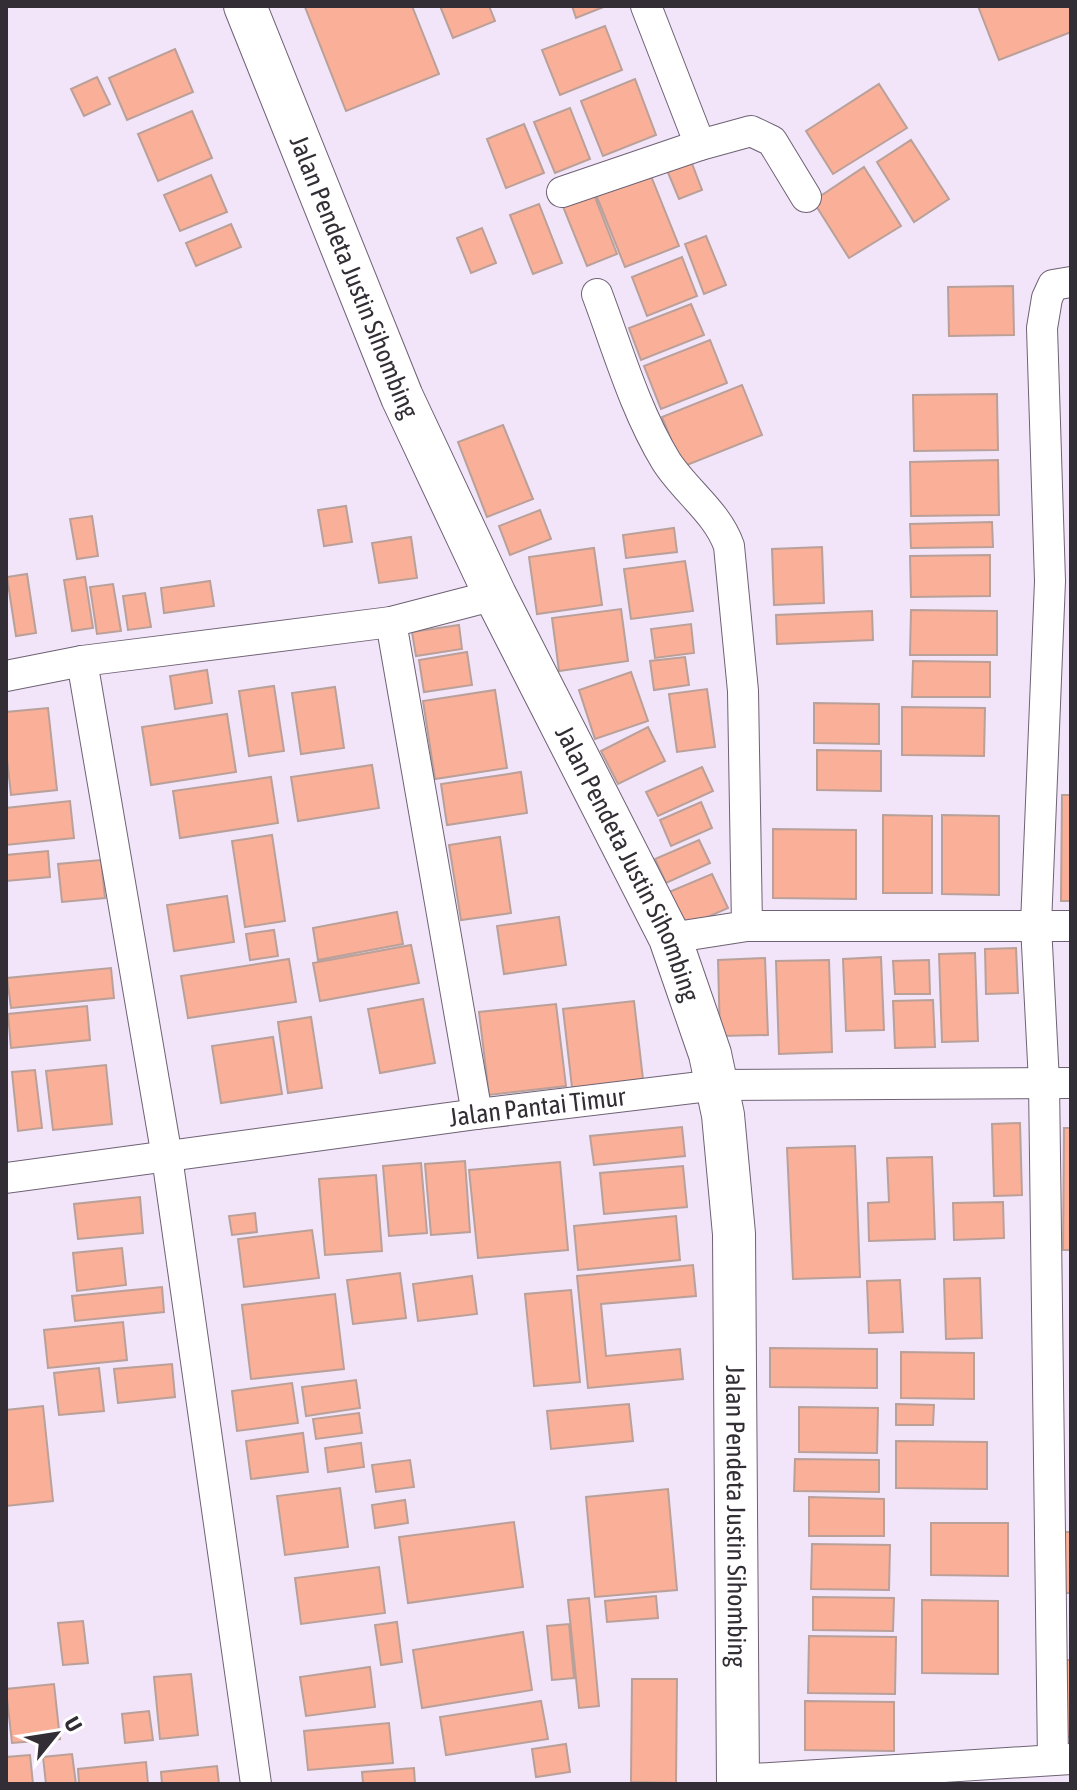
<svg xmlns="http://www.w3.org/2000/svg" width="1077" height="1790" viewBox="0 0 1077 1790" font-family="'Asap Condensed',sans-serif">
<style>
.building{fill:#faaf99;stroke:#b9a099;stroke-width:2}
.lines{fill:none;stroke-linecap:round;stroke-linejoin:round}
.street-casing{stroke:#6e6274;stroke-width:32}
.secondary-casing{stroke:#6e6274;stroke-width:44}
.street{stroke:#fff;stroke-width:30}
.secondary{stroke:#fff;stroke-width:42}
.labels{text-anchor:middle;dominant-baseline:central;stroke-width:8;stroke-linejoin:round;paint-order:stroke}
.street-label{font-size:26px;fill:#332d35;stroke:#fff}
</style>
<rect width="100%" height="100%" fill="#f2e4f9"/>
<path class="building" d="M412,6L439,74L346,111L305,7Z
M440,6H489L495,21L453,38Z
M572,6H606L576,18Z
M978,6H1071V32L999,60Z
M605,26L622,70L560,95L542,50Z
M175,49L193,92L127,120L109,78Z
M97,77L110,104L84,116L71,89Z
M635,79L656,135L603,156L581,101Z
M879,84L907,128L833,174L806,131Z
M570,108L590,159L555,173L534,122Z
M192,111L212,158L158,181L138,134Z
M524,124L544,173L506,188L487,139Z
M911,140L949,199L914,222L877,162Z
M688,153L702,190L679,199L664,163Z
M864,167L901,226L849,258L813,201Z
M649,171L679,246L625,267L595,192Z
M211,175L227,212L180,231L164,195Z
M591,187L617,254L587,266L560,199Z
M539,204L562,263L533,274L510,215Z
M231,224L241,247L196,266L186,243Z
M482,228L496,263L471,273L457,238Z
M706,236L726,285L704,294L685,244Z
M682,257L697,296L647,316L632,277Z
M1013,286L1014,335L949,336L948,287Z
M691,304L704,335L641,360L629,328Z
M710,340L727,383L661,409L644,366Z
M742,385L762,435L682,467L662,417Z
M997,394L998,450L914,451L913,395Z
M503,425L533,499L487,517L458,442Z
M998,460L999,515L911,516L910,462Z
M346,506L352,542L324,546L318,510Z
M540,510L551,539L510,555L499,526Z
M92,516L98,556L77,559L70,519Z
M992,522L993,547L911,548L910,524Z
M674,528L677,552L626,558L623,535Z
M411,537L417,578L379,583L372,543Z
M822,547L824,603L774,605L772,549Z
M594,548L602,605L537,614L529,557Z
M990,555V596L911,597L910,556Z
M685,561L693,611L631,619L624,569Z
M27,574L36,633L16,636L7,577Z
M85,577L93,628L72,631L64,580Z
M210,581L214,606L164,613L161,588Z
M113,584L121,631L97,634L90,587Z
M145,593L151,627L128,630L123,596Z
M621,609L628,661L559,671L552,618Z
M911,610L997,611V655H910Z
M872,611L873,640L777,644L776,615Z
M691,624L694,653L655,658L651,629Z
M459,625L462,649L416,656L412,632Z
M467,652L472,685L424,692L419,660Z
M685,657L689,685L654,690L650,661Z
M913,661L990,662V697H912Z
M207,670L212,703L175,709L170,676Z
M631,672L648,721L595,739L579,690Z
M274,686L284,751L249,756L239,691Z
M335,687L344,748L301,754L292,693Z
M707,689L715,747L677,752L669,694Z
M495,690L507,768L435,779L423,701Z
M814,703L879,704V744L814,743Z
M902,707L985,708L984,756L902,755Z
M48,708L57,790L11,795L6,750V712Z
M227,714L236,772L151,785L142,727Z
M648,727L665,761L618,784L601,751Z
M817,750L881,751V791L817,790Z
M372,765L379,808L298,821L291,777Z
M702,767L713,791L658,816L646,792Z
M521,772L527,813L447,825L441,784Z
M271,777L278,823L180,838L173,791Z
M1062,795H1071V901H1061Z
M70,801L74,838L6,845V808Z
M701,802L712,828L671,846L660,820Z
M883,815L932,816V893H883Z
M942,815L999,816V895L942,894Z
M773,829L856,830V899L773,898Z
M272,835L285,921L245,927L232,841Z
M500,837L511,913L461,920L449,845Z
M699,840L710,863L666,883L655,859Z
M48,851L50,877L6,881V855Z
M101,860L105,898L62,902L58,864Z
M712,874L728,908L685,927L669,892Z
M227,896L234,942L174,951L167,905Z
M397,912L403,944L318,960L313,928Z
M559,917L566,965L504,974L497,926Z
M274,930L278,956L250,960L246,934Z
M411,945L419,983L320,1001L313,963Z
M1016,948L1018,993L986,994L985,949Z
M975,953L978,1041L942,1042L939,954Z
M881,957L884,1030L846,1031L843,959Z
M765,958L768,1035L720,1036L718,960Z
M289,959L296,1002L188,1018L181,976Z
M829,960L832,1052L779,1054L776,961Z
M929,960L930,994H895L893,961Z
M111,968L114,998L11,1008L7,978Z
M423,999L435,1063L380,1073L368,1009Z
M933,1000L935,1047L895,1048L893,1001Z
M634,1001L644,1088L573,1096L563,1009Z
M556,1004L566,1086L489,1095L479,1012Z
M87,1006L90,1040L11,1048L8,1014Z
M311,1017L322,1088L288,1093L278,1022Z
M273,1037L282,1094L221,1103L212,1046Z
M106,1065L112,1124L53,1130L46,1071Z
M35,1070L42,1128L18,1131L12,1072Z
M1020,1123L1022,1195L994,1196L992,1124Z
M682,1127L685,1156L594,1165L590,1136Z
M1064,1128H1071V1250H1063Z
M855,1146L860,1277L793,1279L787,1148Z
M932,1157L935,1239L869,1241L868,1203L889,1202L887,1158Z
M465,1161L470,1232L431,1235L425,1164Z
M560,1162L568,1250L478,1258L469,1170Z
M421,1163L427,1233L389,1236L383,1166Z
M683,1166L687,1207L604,1214L600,1173Z
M376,1175L382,1251L325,1255L319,1179Z
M140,1197L143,1233L78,1239L74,1204Z
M1003,1202L1004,1238L954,1240L953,1203Z
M255,1213L257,1232L232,1235L229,1216Z
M676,1216L680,1260L578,1270L574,1226Z
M312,1230L319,1278L244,1287L238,1239Z
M122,1248L126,1285L77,1291L73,1253Z
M693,1265L696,1296L601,1304L606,1356L680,1349L683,1379L588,1388L577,1276Z
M400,1273L406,1318L353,1324L347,1280Z
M472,1276L477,1314L418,1321L413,1284Z
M980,1278L982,1338L946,1339L944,1279Z
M900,1280L903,1332L869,1333L867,1281Z
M162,1287L164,1312L75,1321L72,1296Z
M571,1290L580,1382L534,1386L525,1294Z
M335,1294L344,1369L251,1379L242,1305Z
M123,1322L127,1360L48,1368L44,1330Z
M770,1348L877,1349V1388L770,1387Z
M901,1352L974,1353V1399L901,1398Z
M172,1364L175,1397L118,1403L114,1369Z
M99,1368L104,1411L59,1415L54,1373Z
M356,1380L360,1408L306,1416L302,1387Z
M292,1383L298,1423L237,1431L232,1391Z
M629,1404L633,1441L551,1449L547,1411Z
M896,1404L934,1405L933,1425H896Z
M43,1406L53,1501L6,1506V1410Z
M799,1407L878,1408L877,1453L799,1452Z
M359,1413L362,1433L316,1439L313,1419Z
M303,1433L308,1472L251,1479L246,1441Z
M896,1441L987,1442V1489L896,1488Z
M361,1443L364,1467L328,1472L325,1448Z
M795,1459L879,1460V1492L794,1491Z
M410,1460L414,1487L376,1492L372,1465Z
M340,1488L348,1547L285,1555L277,1496Z
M668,1489L677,1590L595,1597L586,1497Z
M809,1497L884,1499V1536H809Z
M405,1500L408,1523L375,1528L372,1505Z
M514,1522L523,1587L408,1603L399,1537Z
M931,1523H1008V1576L931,1575Z
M1059,1532H1071V1593H1059Z
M812,1544L890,1545L889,1590L811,1589Z
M379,1567L385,1613L301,1624L295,1578Z
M656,1596L658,1618L607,1622L605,1601Z
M813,1597L894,1598L893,1631L813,1630Z
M589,1598L599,1706L579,1708L568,1600Z
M922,1600L998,1601V1674L922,1673Z
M83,1621L88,1663L63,1665L58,1623Z
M397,1622L402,1662L381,1665L375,1625Z
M569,1624L574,1678L552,1680L547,1626Z
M523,1632L532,1690L422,1708L413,1650Z
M809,1636L896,1637L895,1694L808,1693Z
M1067,1660H1071V1737H1066Z
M370,1667L375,1707L306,1716L300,1677Z
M191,1674L198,1735L160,1739L154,1677Z
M632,1679H677L676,1783L631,1782Z
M54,1684L60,1739L12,1743L6,1689Z
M541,1701L548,1739L446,1755L440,1717Z
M805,1701L894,1702V1751L805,1750Z
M149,1711L153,1740L125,1743L122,1714Z
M389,1723L393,1763L308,1770L304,1731Z
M566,1744L570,1772L536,1777L532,1749Z
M72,1754L76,1784H46L43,1757Z
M30,1755L33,1784H6V1757Z
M146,1762L148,1784H79L78,1769Z
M217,1766L219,1784H162L161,1772Z
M414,1768L415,1784H363L362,1772Z"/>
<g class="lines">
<defs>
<g id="street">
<path d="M646,6L700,145"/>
<path d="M562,192L700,145L751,131L772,141L806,197"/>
<path d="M597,294C618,350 635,410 666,461C685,491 717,512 729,546L743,691L747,926"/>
<path d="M391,622L477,1114"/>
<path d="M82,661L167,1157L256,1784"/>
<path d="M6,676L82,661L391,622L495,595"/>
<path d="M670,938L747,926H1071"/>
<path id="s1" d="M6,1178L477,1114L717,1085L1071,1083"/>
<path d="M1053,1760L1044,1082L1036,925L1050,581L1042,328L1047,298L1053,285L1071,282"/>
<path d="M738,1780L1071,1759"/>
</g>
<g id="secondary">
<path id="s2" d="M245,6L402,397L495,595L670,938L710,1054L723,1115L734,1234L738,1784"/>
</g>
</defs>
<use href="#street" class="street-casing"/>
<use href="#secondary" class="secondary-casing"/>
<use href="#street" class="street"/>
<use href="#secondary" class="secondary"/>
</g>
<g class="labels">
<g class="street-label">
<text stroke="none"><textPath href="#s2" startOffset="292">Jalan Pendeta Justin Sihombing</textPath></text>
<text stroke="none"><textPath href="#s2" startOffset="940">Jalan Pendeta Justin Sihombing</textPath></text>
<text stroke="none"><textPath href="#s1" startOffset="536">Jalan Pantai Timur</textPath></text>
<text stroke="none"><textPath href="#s2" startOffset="1612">Jalan Pendeta Justin Sihombing</textPath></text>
</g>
</g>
<rect width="1077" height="1790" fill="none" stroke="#332d35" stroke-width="16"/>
<g transform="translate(56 1734) rotate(60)" stroke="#ffffff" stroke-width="6" paint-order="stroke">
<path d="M0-6L14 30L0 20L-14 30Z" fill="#332d35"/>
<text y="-12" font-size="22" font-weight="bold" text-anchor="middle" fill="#332d35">U</text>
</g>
</svg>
